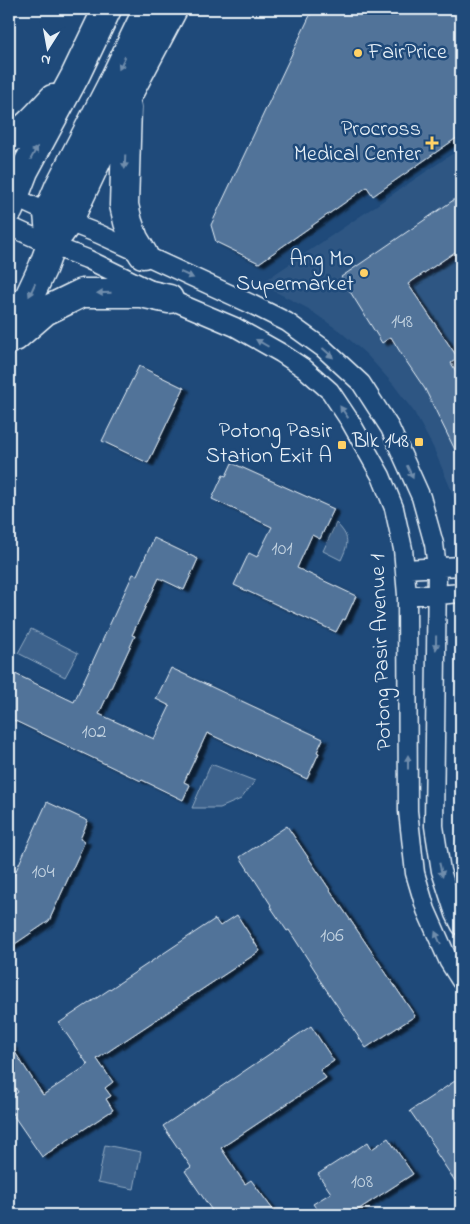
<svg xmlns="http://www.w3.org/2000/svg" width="470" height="1224" viewBox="0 0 470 1224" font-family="'Indie Flower',sans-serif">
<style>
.built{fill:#2e5683}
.green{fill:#3c628c;stroke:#92aac2}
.building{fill:#517399;stroke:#e8f1f8;filter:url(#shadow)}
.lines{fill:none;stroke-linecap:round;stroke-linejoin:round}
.minor-casing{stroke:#e8f1f8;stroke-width:21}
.primary-casing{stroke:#e8f1f8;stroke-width:31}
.minor{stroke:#1f4a7a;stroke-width:18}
.primary{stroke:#1f4a7a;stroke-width:28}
.oneway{fill:#6f8dac}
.poi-dot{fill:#ffd166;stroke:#1f4a7a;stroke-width:2}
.labels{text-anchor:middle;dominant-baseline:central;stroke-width:5;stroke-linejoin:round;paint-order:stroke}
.number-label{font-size:20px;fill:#c2d2e0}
.poi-label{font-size:22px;fill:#e8f1f8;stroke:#1f4a7a;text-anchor:end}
.street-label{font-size:22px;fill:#e8f1f8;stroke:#1f4a7a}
</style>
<defs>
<filter id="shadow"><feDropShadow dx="5.5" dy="3" stdDeviation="1" flood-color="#0009"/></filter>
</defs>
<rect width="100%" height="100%" fill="#1f4a7a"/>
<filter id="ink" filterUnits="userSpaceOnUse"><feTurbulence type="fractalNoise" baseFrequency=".02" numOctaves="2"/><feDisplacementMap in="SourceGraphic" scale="10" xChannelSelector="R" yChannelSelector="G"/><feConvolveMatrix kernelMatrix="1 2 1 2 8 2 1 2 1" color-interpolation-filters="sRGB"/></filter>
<g filter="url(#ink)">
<path class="built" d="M461,148V515L458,511L450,487L433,447L414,412L393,384L367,355L341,332L307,308L260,284Z"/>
<path class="green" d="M336,523C350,537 349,543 341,560L323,551Z
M31,629L78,653L65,677L18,653Z
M211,764L255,781L241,799L220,808H192Z
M105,1145L141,1152L134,1189L98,1182Z"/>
<path class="building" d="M313,9H461V135L373,196L367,187L259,263L216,242L211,225Z
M461,195V248L408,284L458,358L451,363L461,379V462L425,389L402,355L391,337L382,343L341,277Z
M139,366L184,388L148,463L102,441Z
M232,463L334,509L320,539L312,535L297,568L356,596L345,620L343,619L336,632L234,585L249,553L257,557L272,527L212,499L223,475L226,476Z
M154,538L198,559L184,590L159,578L132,635L135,636L99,714L154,739L170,706L156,699L171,668L323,739L317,752L319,753L307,779L207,733L184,782L190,785L183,800L142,780L141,781L9,718V671L74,702L133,574L137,575Z
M47,802L88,821L80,839L85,841L49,921L9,948V886Z
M287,826L415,1016L366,1048L317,976L318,975L289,930L287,931L270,906L271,905L240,857Z
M237,915L260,951L97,1059L113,1082L105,1088L111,1096L106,1099L113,1110L42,1157L9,1109V1098L18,1092L9,1078V1043L43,1095L88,1065L59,1023L215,919L220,926Z
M311,1026L334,1061L320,1070L326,1078L221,1148L245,1184L251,1180L277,1215H215L185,1171L191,1167L163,1126Z
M461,1077V1190L435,1151L437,1150L410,1111Z
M388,1138L413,1174L350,1215H321L313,1204L331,1193L318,1174L368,1142L372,1149Z"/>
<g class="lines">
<defs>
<path id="minor" d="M9,195L68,222L99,234L251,304L287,322L323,348L361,383L390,428L421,497L434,544L437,567L434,826L441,871L455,914L461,926
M9,226L51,245L87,259L169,299L235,327L281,353L305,369L330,391L350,421L381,476L394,508L403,549L407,595L408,811L415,873L426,910L449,962L461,981
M405,569L461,566
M407,595H437L461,593"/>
<path id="primary" d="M127,107L124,205L128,222L134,239L143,254
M9,139C26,130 40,113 53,99
M9,210L24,171L75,76L107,9
M51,245L68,222L127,96L173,9
M15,337L45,311L82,293H141L169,299
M9,340L43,267L51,245L48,213L59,187L111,86L148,9"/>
</defs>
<use href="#minor" class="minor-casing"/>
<use href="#primary" class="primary-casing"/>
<use href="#minor" class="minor"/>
<use href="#primary" class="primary"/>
</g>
<defs><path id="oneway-solid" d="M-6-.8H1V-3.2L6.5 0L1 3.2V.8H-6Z" transform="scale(1.25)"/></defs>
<g class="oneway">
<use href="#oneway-solid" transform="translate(122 63) rotate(116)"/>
<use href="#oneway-solid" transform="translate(34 153) rotate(-62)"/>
<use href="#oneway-solid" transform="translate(125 162) rotate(92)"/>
<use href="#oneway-solid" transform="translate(187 275) rotate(25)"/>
<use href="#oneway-solid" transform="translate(32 290) rotate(115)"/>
<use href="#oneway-solid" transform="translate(104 293) rotate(179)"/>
<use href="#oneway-solid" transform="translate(262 343) rotate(-150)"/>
<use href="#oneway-solid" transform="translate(328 353) rotate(42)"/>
<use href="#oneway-solid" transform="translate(344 412) rotate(-125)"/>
<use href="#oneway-solid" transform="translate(410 472) rotate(65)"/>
<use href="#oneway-solid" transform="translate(436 643) rotate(91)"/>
<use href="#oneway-solid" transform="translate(408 762) rotate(-90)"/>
<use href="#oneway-solid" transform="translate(441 870) rotate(77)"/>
<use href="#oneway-solid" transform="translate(438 938) rotate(-114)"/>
</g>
</g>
<g class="poi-dot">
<circle cx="358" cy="53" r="5"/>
<path d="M429.5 135.5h5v5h5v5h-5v5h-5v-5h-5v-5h5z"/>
<circle cx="364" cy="273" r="5"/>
<rect x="414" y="437" width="10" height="10" rx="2.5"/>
<rect x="337" y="440" width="10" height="10" rx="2.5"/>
</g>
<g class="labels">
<g class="number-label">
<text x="402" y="322">148</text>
<text x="282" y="549">101</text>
<text x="94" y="732">102</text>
<text x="43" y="872">104</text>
<text x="332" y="936">106</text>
<text x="362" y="1182">108</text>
</g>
<g class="poi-label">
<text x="368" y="53" text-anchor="start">FairPrice</text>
<text x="421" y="130">Procross<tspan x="421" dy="25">Medical Center</tspan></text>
<text x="354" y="260">Ang Mo<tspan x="354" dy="25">Supermarket</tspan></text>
<text x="332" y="432">Potong Pasir<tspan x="332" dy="25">Station Exit A</tspan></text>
<text x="409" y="442">Blk 148</text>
</g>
<g class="street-label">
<text transform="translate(382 652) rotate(-92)">Potong Pasir Avenue 1</text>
</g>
</g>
<rect width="470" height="1224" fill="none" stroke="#1f4a7a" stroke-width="30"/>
<rect x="15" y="15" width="440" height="1194" fill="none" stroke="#e8f1f8" stroke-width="2" filter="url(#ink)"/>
<g transform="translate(48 48) rotate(191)" stroke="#1f4a7a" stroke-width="4" paint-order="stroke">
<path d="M0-4L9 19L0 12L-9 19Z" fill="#e8f1f8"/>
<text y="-8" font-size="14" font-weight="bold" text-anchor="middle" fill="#e8f1f8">N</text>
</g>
</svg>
